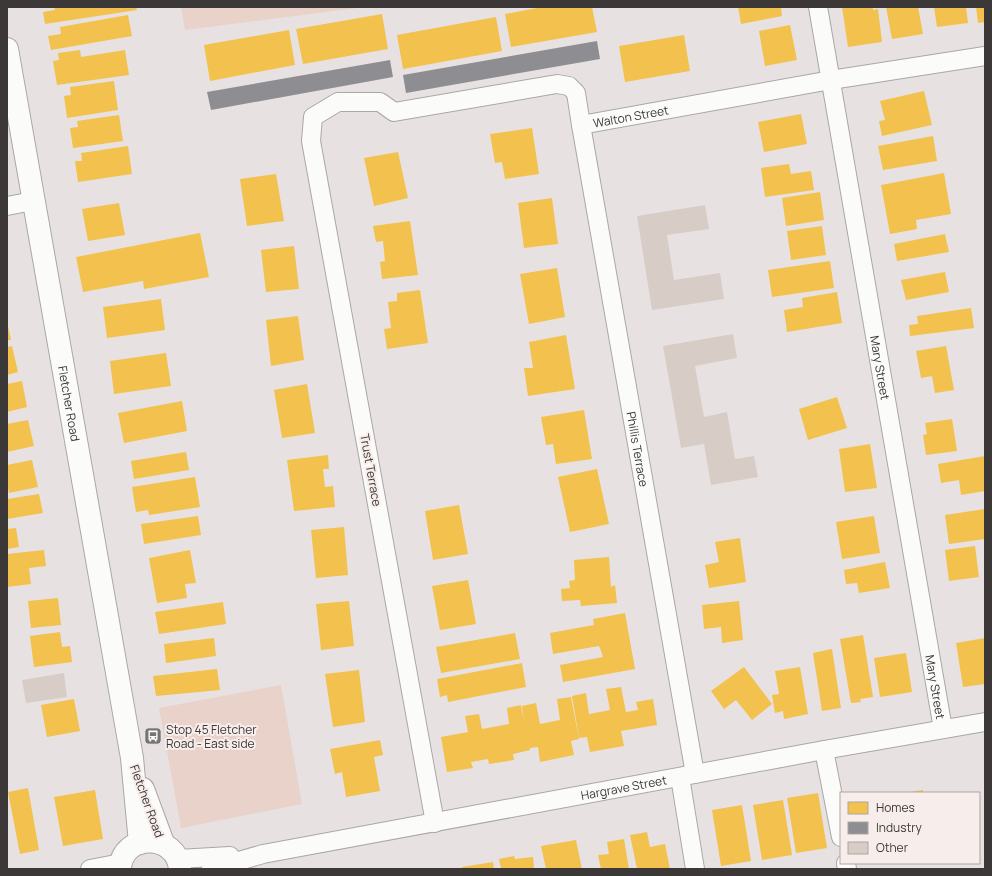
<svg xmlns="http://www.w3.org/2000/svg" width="992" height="876" viewBox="0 0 992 876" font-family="Manrope,sans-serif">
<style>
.green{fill:#e8d2ca}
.homes{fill:#f2c14e}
.industry{fill:#8d8d92}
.building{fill:#d8ccc7}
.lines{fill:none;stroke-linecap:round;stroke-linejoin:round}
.street-casing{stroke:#aaa7a6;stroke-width:20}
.secondary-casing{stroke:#aaa7a6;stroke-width:24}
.street{stroke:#fbfbfa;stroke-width:18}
.secondary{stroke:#fbfbfa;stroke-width:22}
.labels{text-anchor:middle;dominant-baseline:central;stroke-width:4;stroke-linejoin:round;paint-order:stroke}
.street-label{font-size:12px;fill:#3b3837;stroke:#f7eeeb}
.poi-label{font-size:12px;fill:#3b3837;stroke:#f7eeeb;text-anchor:start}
</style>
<rect width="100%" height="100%" fill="#e7e2e1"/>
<path class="green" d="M181,7H365L185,30Z
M281,685L302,804L181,828L159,708Z"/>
<path class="homes" d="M54,7H136L137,10L45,24L43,12L55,10Z
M542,7H592L597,32L511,47L505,14Z
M738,7H781L782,16L741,24Z
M842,7H873V10L878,9L882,42L848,47Z
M886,7H918L923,34L892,39Z
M934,7H966L968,23L937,27Z
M976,7H985V22L978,23Z
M382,14L388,49L303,64L296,29Z
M128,15L132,36L51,50L48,36L61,34L60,27Z
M496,17L502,51L403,69L397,35Z
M790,25L797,60L765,66L759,31Z
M289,30L295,65L210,81L204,45Z
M684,35L690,71L625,82L619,46Z
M80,50L81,57L125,50L129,75L57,85L53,61L59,60L58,53Z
M114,81L118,110L67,118L64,96L71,95L70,87Z
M924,91L932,125L882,136L879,121L885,120L880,101Z
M801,114L807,144L764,152L758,122Z
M119,115L123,141L73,148L70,128L78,127L77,121Z
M532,128L539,174L505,179L502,162L495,163L490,134Z
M933,136L937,161L883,170L878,146Z
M128,146L132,174L78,182L75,161H82L81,153Z
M398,152L408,198L374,206L364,158Z
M789,164L791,174L811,171L814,190L765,197L761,168Z
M944,173L951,214L916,220L917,229L890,234L881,185Z
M276,174L284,221L247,226L240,179Z
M820,192L824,220L786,226L782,198Z
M552,198L558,244L524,248L518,203Z
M119,203L125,235L88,241L82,209Z
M410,221L418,275L382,279L380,262L385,261L383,241L376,242L373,226Z
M822,226L826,255L791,260L787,231Z
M200,233L209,277L144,289L143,281L83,292L76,257Z
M945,234L949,252L897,261L894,244Z
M294,246L299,289L266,292L261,250Z
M830,261L834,288L772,297L768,270Z
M557,268L565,317L529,324L520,274Z
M945,272L949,292L906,300L901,280Z
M420,290L428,343L387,349L384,329L391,328L388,302L397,301V293Z
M837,292L842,323L787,332L784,310L803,307L802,298Z
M161,299L165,330L107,338L103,307Z
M971,308L974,328L910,336L909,325L918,324L917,316Z
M298,316L304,360L271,366L266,320Z
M7,322L11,340H7Z
M566,335L575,389L528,396L524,368H533L529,342Z
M12,346L18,372L7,375V347Z
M946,346L954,390L935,393L932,376L921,378L916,351Z
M166,353L171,386L114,394L110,361Z
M22,381L27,407L7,412V384Z
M307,384L315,433L282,438L274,390Z
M837,397L847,428L808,440L799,409Z
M182,401L187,431L124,443L118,413Z
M584,410L592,459L556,464L553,444L546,445L541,417Z
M952,419L957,451L926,455L923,435L927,434L925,423Z
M28,420L34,446L7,452V424Z
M870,444L877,488L845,492L839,449Z
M186,452L189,470L134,479L131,461Z
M328,455L329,469H323L325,487L333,486L335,507L294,511L287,460Z
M985,456V491L961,495L959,480L941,483L938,464Z
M32,460L38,487L9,493L7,482V465Z
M597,469L609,524L570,532L558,477Z
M195,477L200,507L149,515L148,510L136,512L132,487Z
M39,494L43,513L7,519V499Z
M459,505L468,554L433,560L425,511Z
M985,509V539L949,544L945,515Z
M198,516L201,535L144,544L141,524Z
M874,516L880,553L842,559L836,522Z
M344,527L348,575L316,578L311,530Z
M16,528L19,547L7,549V529Z
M740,538L746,582L709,588L705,565L719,562L715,542Z
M975,546L979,577L949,581L945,550Z
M44,550L46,566L29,568L31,584L7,587V554Z
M190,550L196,583L185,584L187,598L157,603L149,558Z
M609,557L611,587L615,585L617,603L581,606L580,600L562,601L561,589L570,588L569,581L575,580L574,560Z
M885,562L890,588L859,593L857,583L846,584L844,570Z
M468,580L476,624L440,630L432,586Z
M58,598L61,625L31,628L28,601Z
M349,601L354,646L321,650L316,604Z
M739,601L743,640L722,643L721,627L704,629L702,605Z
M223,602L226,624L159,634L155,612Z
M625,613L635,669L563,682L560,665L603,657L601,651L599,646L553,654L550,633L594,625L593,619Z
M60,632L62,647L70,646L72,662L34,667L30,636Z
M515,633L520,659L441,673L436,647Z
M863,635L873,697L860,699L861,702L851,703L840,639Z
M214,638L216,656L166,663L164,644Z
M985,638V684L963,687L956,643Z
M832,649L841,708L822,711L813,653Z
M906,653L912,692L880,697L874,658Z
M522,663L526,687L448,702L447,695L440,697L437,679Z
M744,667L772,704L752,720L736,700L724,709L711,691Z
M800,667L808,714L784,719L783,711L775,713L772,695L779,694L775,671Z
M217,669L220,690L156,696L153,676Z
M359,670L365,722L333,727L325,674Z
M621,687L626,712L638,710L636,702L653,699L657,725L621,731L624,746L590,752L587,737L579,738L572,696L586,693L589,714L600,712L610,710L606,689Z
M571,697L579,739L571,741L574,755L540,762L538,747L530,748V750L513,754L514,760L489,764L488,759L471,762L473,768L447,772L441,737L468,732L465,716L479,714L482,729L509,724L507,708L521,705L524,722L522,706L536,703L540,724L560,720L557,699Z
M74,699L80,731L47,737L41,705Z
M380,740L383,755L374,757L380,791L346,797L342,772L335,774L330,749Z
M28,788L39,850L20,854L8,792Z
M95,790L103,839L63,846L54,797Z
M923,790V793H909V792Z
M818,793L827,848L796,853L787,798Z
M783,800L792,855L762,860L753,805Z
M742,805L751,861L721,866L712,810Z
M647,832L650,847L665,844L670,869H637L630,835Z
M624,839L629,869H601L598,855L609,854L607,842Z
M576,840L582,869H546L541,846Z
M514,856L515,859L533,857L534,869H501L499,859Z
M493,862L494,869H462V867Z"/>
<path class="industry" d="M597,41L600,59L406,93L403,75Z
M390,60L393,77L211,110L207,92Z"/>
<path class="building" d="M705,205L709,229L667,235L674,280L720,273L724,299L652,310L637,216Z
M733,334L737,358L695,366L704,417L727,412L735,459L754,456L758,477L711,485L704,444L681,448L663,346Z
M64,673L67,697L26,703L22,680Z"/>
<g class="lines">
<defs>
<g id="street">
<path id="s1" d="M818,7L943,729"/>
<path id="s2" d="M581,125L695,774"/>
<path d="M7,206L33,201"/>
<path d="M824,750L841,837"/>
<path d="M680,777L695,869"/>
<path id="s3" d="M435,823L311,141L313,117L338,102H380L394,112L557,84L569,86L576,93L581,125L831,80L985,56"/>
<path d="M178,859L230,856"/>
<path d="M846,863L847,869"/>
<path d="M90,869L121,863"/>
<path id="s4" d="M211,869L263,854L824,750L985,722"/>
</g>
<g id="secondary">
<path id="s5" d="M7,49L132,758L140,843"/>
<path d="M143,789L163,843"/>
<path d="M120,869C122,832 177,833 180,869"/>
</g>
</defs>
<use href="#street" class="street-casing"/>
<use href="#secondary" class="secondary-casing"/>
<use href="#street" class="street"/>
<use href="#secondary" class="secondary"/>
</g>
<defs>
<symbol id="bus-square" viewBox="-11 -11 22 22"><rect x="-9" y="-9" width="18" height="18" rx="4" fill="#777472" stroke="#f7eeeb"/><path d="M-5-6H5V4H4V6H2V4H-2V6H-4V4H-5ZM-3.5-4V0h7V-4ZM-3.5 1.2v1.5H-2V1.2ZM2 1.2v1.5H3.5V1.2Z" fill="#fff"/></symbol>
</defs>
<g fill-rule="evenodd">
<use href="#bus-square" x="143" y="726" width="20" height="20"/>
</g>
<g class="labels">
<g class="street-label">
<text stroke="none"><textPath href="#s3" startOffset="1076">Walton Street</textPath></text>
<text stroke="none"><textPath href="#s1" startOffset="366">Mary Street</textPath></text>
<text stroke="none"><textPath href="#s5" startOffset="360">Fletcher Road</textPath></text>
<text stroke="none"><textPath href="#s2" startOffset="329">Phillis Terrace</textPath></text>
<text transform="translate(371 470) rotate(80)">Trust Terrace</text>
<text stroke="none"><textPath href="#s1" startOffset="690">Mary Street</textPath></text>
<text stroke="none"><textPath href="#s4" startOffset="421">Hargrave Street</textPath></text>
<text transform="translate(147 801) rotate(70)">Fletcher Road</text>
</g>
<g class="poi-label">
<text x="166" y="729">Stop 45 Fletcher<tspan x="166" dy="14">Road - East side</tspan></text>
</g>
</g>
<rect width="992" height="876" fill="none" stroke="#3b3837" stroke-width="16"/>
<rect x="840" y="792" width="140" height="72" fill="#f7eeeb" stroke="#aca5a3"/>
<rect x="848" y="802" width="20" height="12" fill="#f2c14e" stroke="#aca5a3"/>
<text x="876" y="812" font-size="12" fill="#3b3837">Homes</text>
<rect x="848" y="822" width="20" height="12" fill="#8d8d92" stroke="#aca5a3"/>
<text x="876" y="832" font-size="12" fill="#3b3837">Industry</text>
<rect x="848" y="842" width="20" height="12" fill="#d8ccc7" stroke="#aca5a3"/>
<text x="876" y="852" font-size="12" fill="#3b3837">Other</text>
</svg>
